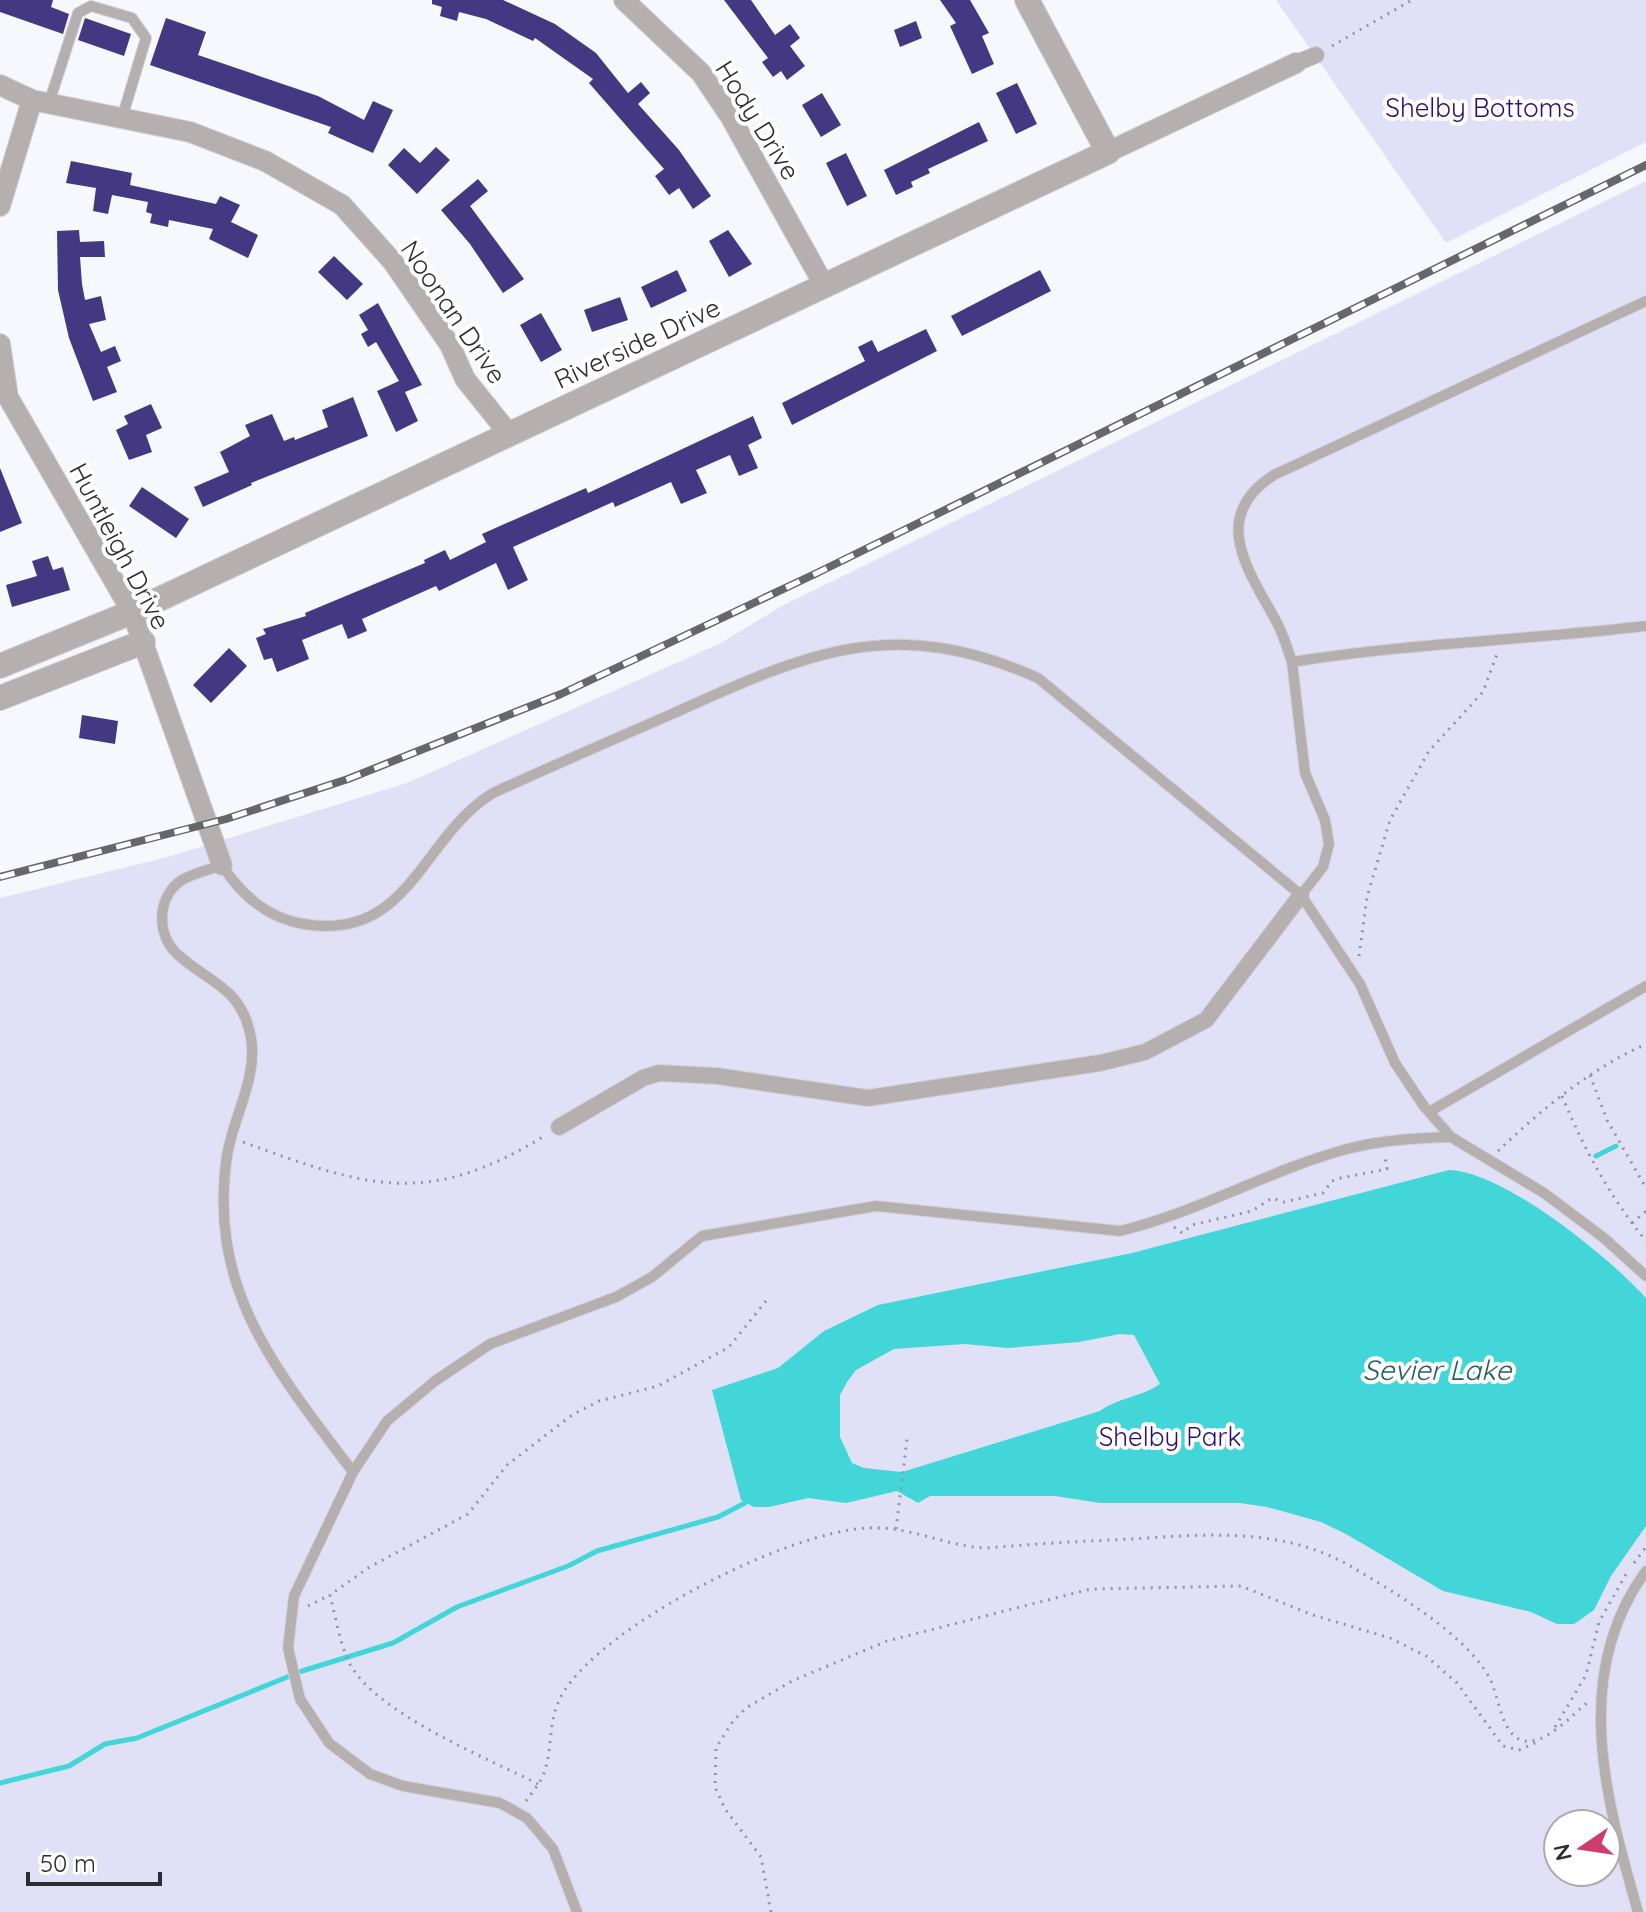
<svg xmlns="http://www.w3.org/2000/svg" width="1646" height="1912" viewBox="0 0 1646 1912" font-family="Quicksand,sans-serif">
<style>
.green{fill:#e0e0f7;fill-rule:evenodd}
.water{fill:#43d6d9;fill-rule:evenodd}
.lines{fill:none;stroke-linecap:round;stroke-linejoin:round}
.stream{stroke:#43d6d9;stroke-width:5}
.building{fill:#443883}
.service-casing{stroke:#d3d2d9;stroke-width:12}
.pedestrian-casing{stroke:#d3d2d9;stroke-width:18}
.minor-casing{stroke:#d3d2d9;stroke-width:22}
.tertiary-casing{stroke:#d3d2d9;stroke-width:26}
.path{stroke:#95959a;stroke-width:3;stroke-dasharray:2 6;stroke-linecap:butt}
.service{stroke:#b5b0af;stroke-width:10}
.pedestrian{stroke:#b5b0af;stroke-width:16}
.minor{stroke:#b5b0af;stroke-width:20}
.tertiary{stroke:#b5b0af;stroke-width:24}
.rail-casing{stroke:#67666b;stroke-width:8}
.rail{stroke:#fff;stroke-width:5;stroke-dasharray:15;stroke-linecap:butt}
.labels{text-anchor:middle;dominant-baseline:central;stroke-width:8;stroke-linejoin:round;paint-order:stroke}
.park-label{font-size:26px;fill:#2c0d70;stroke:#fff}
.street-label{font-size:26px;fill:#2d2c30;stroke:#fff}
.water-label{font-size:28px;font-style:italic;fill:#255f61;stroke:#fff}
</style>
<rect width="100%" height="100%" fill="#f7f7fe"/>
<path class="green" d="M1276,0H1646V142L1446,243Z
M1646,181V1912H0V898L168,857L407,783L719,644L782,606ZM1558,1824H1606V1872H1558Z"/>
<path class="water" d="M1449,1170C1503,1171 1609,1257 1646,1298V1526L1611,1576L1594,1610L1574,1624H1557L1531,1612L1443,1591L1346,1534L1321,1522L1267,1507L1240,1503H1100L1055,1496H930L918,1503L897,1491L846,1503L808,1498L769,1507H754L741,1500L712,1390L778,1368L824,1331L878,1305L1132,1253ZM1120,1334L1134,1335L1160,1384C1142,1397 1119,1397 1100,1411L902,1472L864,1468L852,1463L840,1437V1395L847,1382L856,1370L894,1349L965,1344L1008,1348L1079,1342Z"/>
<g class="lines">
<path class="stream" d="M1596,1156L1616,1146
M0,1783L69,1766L105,1744L137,1738L302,1671L393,1643L457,1607L568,1566L597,1551L718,1517L745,1503"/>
</g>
<path class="building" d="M0,0H53L51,7L69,14L63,34L0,12Z
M432,0H503L555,24L596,53L628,93L641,82L650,93L638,104L679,150L711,196L693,209L679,188L669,195L655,176L664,169L589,83L593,79L535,38L533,41L486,19L459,12L457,21L440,16L442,7L432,4Z
M724,0H751L775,35L790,24L800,38L790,46L805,66L787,80L781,71L773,77L762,62L768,58Z
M940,0H970L989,33L982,36L994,64L972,74L950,26L956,23Z
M85,18L131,34L124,56L78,40Z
M166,18L206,32L198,55L318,96L364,120L373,101L393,110L373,153L328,133L331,127L150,65Z
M916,21L922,38L900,47L894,30Z
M1017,83L1037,124L1016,134L996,93Z
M822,93L841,125L821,137L802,105Z
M979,122L988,141L928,169L930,173L911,182L913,187L896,195L884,170Z
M436,147L450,160L417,194L388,165L404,148L420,163Z
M846,153L867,196L847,206L826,163Z
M71,161L132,173L130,185L216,204L220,196L240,205L231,222L258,235L248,258L209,239L213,229L169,220L168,227L150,223L152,214L146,212L148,202L112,195L108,214L93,211L96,188L66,183Z
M478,179L488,191L470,206L524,279L503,293L470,244L441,210Z
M79,230L80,242L104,241L105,257H80L82,284L85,300L101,296L106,320L89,324L101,352L115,346L121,361L107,367L117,392L93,401L69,338L58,290L57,231Z
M728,230L752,264L729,277L709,241Z
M334,256L363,284L347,300L318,272Z
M677,270L687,291L651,308L641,287Z
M1040,270L1051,291L962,336L951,316Z
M620,297L628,320L592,332L584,310Z
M378,303L422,385L405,392L418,421L396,432L377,391L399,381L376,342L368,347L361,334L368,330L359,315Z
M541,313L562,350L541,362L520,325Z
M926,329L937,351L792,425L782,403L865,361L858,347L872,340L878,352Z
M353,397L368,436L251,483L252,485L203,507L194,487L229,472L220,452L250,436L245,425L272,414L284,441L294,437L295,440L328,427L322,410Z
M151,404L162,428L146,435L152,452L129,460L116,430L128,424L124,416Z
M753,416L762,438L748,445L758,468L739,476L730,455L696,470L707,493L681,504L671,482L615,507L613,502L513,547L528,580L508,590L496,563L439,591L436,586L362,619L367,631L348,639L342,624L302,640L309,659L277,672L272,658L264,660L256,638L266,634L263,629L306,616L305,613L425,563L424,560L445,550L450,560L486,542L482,534L586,488L588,493Z
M0,468L22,523L0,532Z
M142,487L189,519L176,538L129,506Z
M48,556L53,570L63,567L70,590L12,607L6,585L37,576L32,561Z
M229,648L247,666L211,703L193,685Z
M82,715L118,721L115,744L79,738Z"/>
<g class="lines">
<defs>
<path id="service" d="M49,103L78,13L91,6L132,18L146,38L122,118
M1646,301L1274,475C1208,517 1249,571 1276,621C1283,633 1287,648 1292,662C1410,643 1528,640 1646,626
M1292,662L1305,773L1325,820L1329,844L1323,867L1301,895
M1429,1112L1646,986
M353,1472C278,1372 207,1291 227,1156C233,1117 258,1078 251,1038C242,987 209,983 177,954C156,934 157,896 182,880C194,873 209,870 222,865C241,895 268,918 304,924C410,942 421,837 493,793C552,766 612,740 672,714C807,653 893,613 1038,678L1301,895L1360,984L1395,1063L1423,1105L1451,1137L1544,1193L1604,1238L1646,1276
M577,1912L553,1849L527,1818L500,1803L403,1786L370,1774L329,1743L300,1699L288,1648L294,1596L353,1472L387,1421L435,1381L490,1344L616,1297L652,1277L702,1236L876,1206L1120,1231C1199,1212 1269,1170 1347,1149C1382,1140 1416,1138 1451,1137
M1638,1912C1606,1800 1570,1674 1646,1571"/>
<path id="pedestrian" d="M1296,63L1316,55
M559,1127L643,1078L659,1073L717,1076L868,1098L1100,1063L1145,1052L1206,1020L1301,895"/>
<path id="minor" d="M624,0L701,73L730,116L824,285
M0,85L32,100L190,132L265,161L342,205L393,262L450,345L465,379L510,435
M1108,152L1296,63
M0,206L32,100
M0,344L8,397L132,612L222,865"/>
<path id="tertiary" d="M0,666L132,612L1108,152L1027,0
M0,698L143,642"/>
</defs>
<use href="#service" class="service-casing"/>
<use href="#pedestrian" class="pedestrian-casing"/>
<use href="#minor" class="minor-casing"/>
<use href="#tertiary" class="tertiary-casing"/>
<path class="path" d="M1332,46L1412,0
M1359,956L1367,897L1390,820L1429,751L1483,692L1497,654
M1590,1075L1607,1120L1646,1188
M1562,1096C1584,1149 1610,1197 1646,1241
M243,1142C367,1187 426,1209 546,1135
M1498,1151C1542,1109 1590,1069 1646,1044
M1632,1223L1646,1211
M1174,1227L1182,1233L1192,1225L1252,1211L1272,1198L1284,1202L1323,1193L1332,1181L1341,1178L1387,1169L1385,1157
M896,1529L907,1439
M1634,1563L1646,1547
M308,1606L330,1595
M1555,1727L1586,1675L1599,1622L1629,1569
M538,1784C487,1758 380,1715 351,1666C340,1646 336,1618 330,1595L368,1568L468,1514L507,1465L572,1415L599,1401L658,1386L729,1347L766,1301
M526,1801C533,1791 542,1781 545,1770C553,1744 548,1717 563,1693C605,1624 787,1532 867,1528C912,1526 943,1546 986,1548C1034,1544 1083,1541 1132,1539C1207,1534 1284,1527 1352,1567C1394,1592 1464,1633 1489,1677C1499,1694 1500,1732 1521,1740C1543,1748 1572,1715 1588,1702
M771,1912L761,1857L725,1809L715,1787L716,1748L733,1721L746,1708L792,1681L887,1641L1091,1589L1241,1586L1313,1615L1390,1638L1426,1656L1457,1683L1503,1746L1519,1750L1537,1742"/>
<use href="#service" class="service"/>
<use href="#pedestrian" class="pedestrian"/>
<use href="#minor" class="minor"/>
<use href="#tertiary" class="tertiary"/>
<defs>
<path id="rail" d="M0,877L226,819L348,779L561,694L817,573L1646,165"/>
</defs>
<use href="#rail" class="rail-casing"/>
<use href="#rail" class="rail"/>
</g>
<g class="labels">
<g class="park-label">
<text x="1480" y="107">Shelby Bottoms</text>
<text x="1170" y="1436">Shelby Park</text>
</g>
<g class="street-label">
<text transform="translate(758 120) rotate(58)">Hody Drive</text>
<text transform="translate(454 312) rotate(56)">Noonan Drive</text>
<text transform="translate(637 343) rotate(-25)">Riverside Drive</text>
<text transform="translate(120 546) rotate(62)">Huntleigh Drive</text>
</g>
<g class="water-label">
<text x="1437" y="1369">Sevier Lake</text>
</g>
</g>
<g transform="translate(1582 1848) rotate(257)"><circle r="38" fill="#ffffff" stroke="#ababac" stroke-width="2"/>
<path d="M0-6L14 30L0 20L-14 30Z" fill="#cb3e6d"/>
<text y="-12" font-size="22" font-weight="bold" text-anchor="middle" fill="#2d2c30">N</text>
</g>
<path d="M28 1872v12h132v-12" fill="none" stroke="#2d2c30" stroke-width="4"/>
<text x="40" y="1872" font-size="24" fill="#2d2c30" stroke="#ffffff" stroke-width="6" paint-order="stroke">50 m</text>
</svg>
